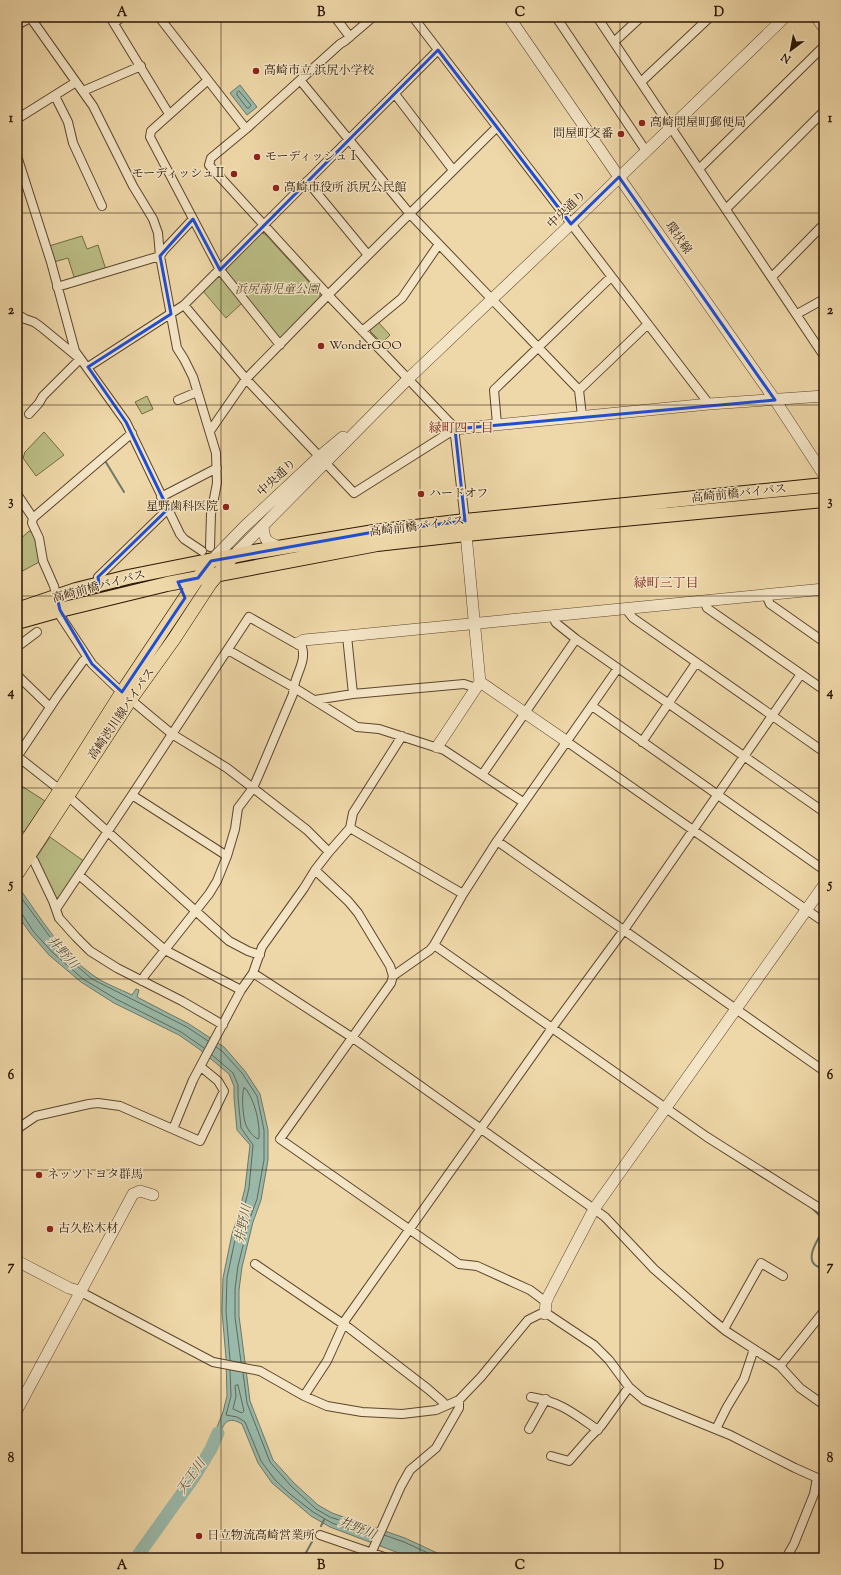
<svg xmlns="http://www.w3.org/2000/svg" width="841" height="1575" viewBox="0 0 841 1575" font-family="'Sorts Mill Goudy','Noto Serif JP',serif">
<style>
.green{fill:#bbbd85;stroke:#746a44}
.water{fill:#99b9aa;stroke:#6d7867}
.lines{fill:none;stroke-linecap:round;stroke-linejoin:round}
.shore{stroke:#626856;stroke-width:1}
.stream{stroke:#6d7867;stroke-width:2}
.river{stroke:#99b9aa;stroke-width:13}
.minor-tunnel{stroke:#c7b087;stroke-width:8;stroke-dasharray:8 4;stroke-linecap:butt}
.minor-casing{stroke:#5c462c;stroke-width:10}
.tertiary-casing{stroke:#5c462c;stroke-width:12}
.primary-casing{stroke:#2c1603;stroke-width:14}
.trunk-casing{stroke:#2c1603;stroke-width:16}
.minor{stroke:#f4e5c6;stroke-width:8}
.tertiary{stroke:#f4e5c6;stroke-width:11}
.primary{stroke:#eed7a8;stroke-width:13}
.trunk{stroke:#eed7a8;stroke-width:14}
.marked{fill:none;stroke:#1d4ed8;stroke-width:3;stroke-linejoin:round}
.grid{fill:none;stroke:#2c1603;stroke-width:1;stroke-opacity:0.55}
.poi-dot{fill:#8f2418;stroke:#f4e5c6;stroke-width:1.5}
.labels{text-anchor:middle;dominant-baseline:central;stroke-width:3;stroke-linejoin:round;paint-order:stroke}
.poi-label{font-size:12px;fill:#2c1603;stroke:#f4e5c6;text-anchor:start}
.street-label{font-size:12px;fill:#2c1603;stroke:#f4e5c6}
.park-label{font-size:12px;font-style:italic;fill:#57482a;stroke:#f4e5c6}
.neighbourhood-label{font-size:13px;fill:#7a1f14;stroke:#f4e5c6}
.water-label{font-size:13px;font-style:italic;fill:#524f3d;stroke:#f4e5c6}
.neatline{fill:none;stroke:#2c1603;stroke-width:1.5}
.grid-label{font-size:13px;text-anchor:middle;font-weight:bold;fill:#2c1603}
</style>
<rect width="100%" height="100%" fill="#eed7a8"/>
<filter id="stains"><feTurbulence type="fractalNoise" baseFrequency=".005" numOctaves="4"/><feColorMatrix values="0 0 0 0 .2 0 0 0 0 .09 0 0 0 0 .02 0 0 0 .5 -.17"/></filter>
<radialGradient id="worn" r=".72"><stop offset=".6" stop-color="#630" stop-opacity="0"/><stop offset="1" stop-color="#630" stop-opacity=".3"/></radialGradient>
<path class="green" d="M260,233L265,234L320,294V299L281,339L278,338L226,272V268Z
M82,236L87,249L98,245L106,270L75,280L68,258L54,262L49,246Z
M217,277L222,278L242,303L226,318L203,291Z
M378,322L390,335L382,343L370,331L373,325Z
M147,396L153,409L142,414L135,402Z
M44,432L64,455L36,476L23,458L25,452Z
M29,531L35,534L41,561L17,574V542Z
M17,783L45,801L24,832L17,827Z
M50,837L85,862L59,898H56L36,858Z"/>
<path class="water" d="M240,85L257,107L247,115L230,93Z
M17,885C40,917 61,953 94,976C105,984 120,989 132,995L136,989L139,990L137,997L189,1024L224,1047L245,1071L260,1094L268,1130V1160L261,1200L253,1222L242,1267L239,1290V1316L250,1401L273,1460L294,1483L318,1505L332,1513L405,1538L448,1558H412L330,1527L311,1516L272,1483L258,1463L242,1424C218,1410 224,1440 211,1449V1442L223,1412L227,1396L226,1358L222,1311L223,1278L232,1234L238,1216L245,1188L250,1145L237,1130L234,1097V1086L229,1074L199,1049L179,1035L114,1003L81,982L49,955L30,933L17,914Z"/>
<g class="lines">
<path class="shore" d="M239,91L251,105L249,108H247L237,95V93Z
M17,892L62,953L92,979L187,1027L208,1041
M17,912L22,914L33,931L52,952L83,979L116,999L181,1032L204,1048
M216,1047L222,1051L242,1073L257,1096L264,1130V1160L257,1199L249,1221L238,1266L235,1289V1317L241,1362
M212,1055L233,1073L238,1085V1097L241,1128L253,1145L249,1188L242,1217L236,1235L227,1278L226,1311L230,1360
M244,1088L246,1089C255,1102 260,1122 259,1138L258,1139C254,1137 249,1132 247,1127C243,1122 241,1094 244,1088Z
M230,1370L231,1396L226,1415L237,1417L245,1422L261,1461L275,1480L290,1494L313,1512L332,1523L373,1538
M243,1373L247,1403L270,1462L291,1486L316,1509L330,1517L375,1532
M238,1385L244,1411L242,1413L233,1409L236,1396L235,1386Z
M384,1535L404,1542L439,1558"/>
<path class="stream" d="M104,459L124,492
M744,1165L766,1179
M812,1208L824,1220
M824,1228C820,1237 805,1256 815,1265C818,1267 821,1268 824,1270
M321,1526L324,1520
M303,1558L313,1540"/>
<path class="river" d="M136,1558L194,1477L211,1449L218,1433"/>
<path class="minor-tunnel" d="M17,838L25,849"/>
<defs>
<path id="minor" d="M30,17L93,106L133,186L153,219L158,233L160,256L177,348L184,359L193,377L216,453L217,483L211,514L210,547
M110,17L169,114
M159,17L246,129
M335,17L350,37
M373,17L345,41L340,44L246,129L211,158L209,165L328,295L454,427L465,521
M413,17L709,404
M556,17L646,151
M597,17L824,356
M114,23L122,17
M17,25L30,18
M614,42L641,17
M208,80L151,131L150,137L220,270L280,345
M300,80L410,214L579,390L582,416
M641,82L710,17
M83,91L141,66
M395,94L453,170
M55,96L68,122L73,143L102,206
M17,119L76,82
M17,156L51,262L75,351L126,422L180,534L184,539L202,551
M699,169L824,46
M307,181L368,255
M726,209L824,111
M772,277L824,224
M57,287L160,256L164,250L193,219
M184,305L246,379L354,493L455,429
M17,314L25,319L34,322L41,327L80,359L43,396L39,403L29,414
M797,314L824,299
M362,331L402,298L439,244
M88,367L184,305L438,50
M579,390L648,324
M178,400L197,392
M497,424L494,390L611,277
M210,431L246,379L328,295L497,127
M17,494L33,518L32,523L39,538L43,561L54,586L61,617L92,664L117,688L149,715L172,734L227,768L253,788L307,830L329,852
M161,497L217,468
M33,518L132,433
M99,584L98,577L168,509
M766,595L770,604L824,642
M704,600L707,608L824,690
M625,608L633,618L824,752
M552,615L556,623L576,639L824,812
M347,636L353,694
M17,647L37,632
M228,650L293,687L357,727L379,729L444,750L523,802
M17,675L50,707
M315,700L353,694L464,684L476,688
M592,706L824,870
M566,741L824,922
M642,742L696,663
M17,756L60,790
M17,757L57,697L83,661L88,658
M482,775L576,639
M132,795L227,856
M69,797L229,941L248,951L260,955
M350,828L353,813L402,736
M497,841L824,1071
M34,861L53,901L59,918L76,937L90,951L117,968L182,1001L223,1025
M315,870L348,901L358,913L390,966L393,976L391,983L280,1139L459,1264L477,1266L530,1290L546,1302
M79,875L165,950L241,990
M56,909L132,795L249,617L302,647C307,663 293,677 293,694L260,772L253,788L238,808L235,829L227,856L217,881L209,894L145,975L142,981
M434,945L707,1137L824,1211
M253,973L353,1038L594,1209L605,1217L654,1269L710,1318L726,1331L780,1366L800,1388L824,1405
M393,976L430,950L434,945L463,894L497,841L618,668
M17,1129L36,1116L89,1104L98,1103L120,1106L200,1141L224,1091L218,1081L201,1067
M173,1129L193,1080L241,990L253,973L262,947L304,888L315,870L329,852L350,828L463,894
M255,1264L349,1328L428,1389L443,1402L445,1406
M79,1291L213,1362L260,1371L304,1396L327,1406L362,1412L402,1414L436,1410L459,1400L481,1377L528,1320L540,1314L549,1315L594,1345L609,1360L629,1387L644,1400L730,1435L795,1468L824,1481
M724,1329L761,1263L783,1276
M780,1366L824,1311
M304,1396L327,1361L346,1319L552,1028L624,930L801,674
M531,1397C561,1402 573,1413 598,1430
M529,1429L546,1399
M716,1429L727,1407L744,1379L754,1349
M551,1456L569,1461L589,1438L601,1426L629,1387
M320,1535L387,1558
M369,1558L401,1486L410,1470L436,1448L459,1408V1400
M786,1558L794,1544L814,1494L817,1478"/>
<path id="tertiary" d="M509,17L619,177L775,400L824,475
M816,17L824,28
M455,429L709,404L824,396
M263,526C264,542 268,543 282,548
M232,557L409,378L571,224L785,17
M211,561L244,527L320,456L343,437
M298,643L304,640L347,636L824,589
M480,682L566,741
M437,747L480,682L466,534
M17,1261L69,1288L79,1291
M545,1314L546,1302L549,1295L594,1209L824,885
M17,1410L133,1194L140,1191L153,1195"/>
<path id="primary" d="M17,855L60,790L122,692L198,578L211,561
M17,874L131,699L174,639L210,584L232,557"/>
<path id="trunk" d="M17,610L76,590L128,577L253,552L374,532L465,521L824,485
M17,622L60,610L167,584L377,544L466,534L824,500"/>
</defs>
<use href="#minor" class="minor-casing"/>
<use href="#tertiary" class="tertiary-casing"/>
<use href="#primary" class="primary-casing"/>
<use href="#trunk" class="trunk-casing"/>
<use href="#minor" class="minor"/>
<use href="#tertiary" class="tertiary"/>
<use href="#primary" class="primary"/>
<use href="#trunk" class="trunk"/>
</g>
<path class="marked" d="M438,50L571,224L619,177L775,400L455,429L465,521L374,532L211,561L198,578L178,582L185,598L122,692L92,664L60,610L57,597L99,584L98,577L168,509L126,422L88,367L171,314L160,256L193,219L220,270Z"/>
<path class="grid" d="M221,17V1558M420,17V1558M620,17V1558M17,213H824M17,405H824M17,596H824M17,788H824M17,979H824M17,1170H824M17,1362H824"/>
<g class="poi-dot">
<circle cx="256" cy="71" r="4"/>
<circle cx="642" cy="123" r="4"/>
<circle cx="621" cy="134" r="4"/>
<circle cx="257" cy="157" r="4"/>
<circle cx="234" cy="174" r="4"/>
<circle cx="276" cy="188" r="4"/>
<circle cx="321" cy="346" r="4"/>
<circle cx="421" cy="494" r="4"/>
<circle cx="226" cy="507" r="4"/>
<circle cx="39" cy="1175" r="4"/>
<circle cx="50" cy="1229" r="4"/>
<circle cx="199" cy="1536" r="4"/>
</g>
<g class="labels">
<g class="poi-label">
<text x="264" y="71">高崎市立 浜尻小学校</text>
<text x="650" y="123">高崎問屋町郵便局</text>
<text x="613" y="134" text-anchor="end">問屋町交番</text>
<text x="265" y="157">モーディッシュⅠ</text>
<text x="226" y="174" text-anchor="end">モーディッシュⅡ</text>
<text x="284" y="188">高崎市役所 浜尻公民館</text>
<text x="329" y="346">WonderGOO</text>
<text x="429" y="494">ハードオフ</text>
<text x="218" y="507" text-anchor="end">星野歯科医院</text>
<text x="47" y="1175">ネッツトヨタ群馬</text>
<text x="58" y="1229">古久松木材</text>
<text x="207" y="1536">日立物流高崎営業所</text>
</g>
<g class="street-label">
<text transform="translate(567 210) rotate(-44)">中央通り</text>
<text transform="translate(678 238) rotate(55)">環状線</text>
<text transform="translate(277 478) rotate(-43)">中央通り</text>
<text transform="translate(739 494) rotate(-6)">高崎前橋バイパス</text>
<text transform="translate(417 527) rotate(-7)">高崎前橋バイパス</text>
<text transform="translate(99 587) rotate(-15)">高崎前橋バイパス</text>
<text transform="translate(122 714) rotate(-56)">高崎渋川線バイパス</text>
</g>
<g class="park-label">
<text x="277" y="290">浜尻南児童公園</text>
</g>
<g class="neighbourhood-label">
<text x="461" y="429">緑町四丁目</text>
<text x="666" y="584">緑町三丁目</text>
</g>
<g class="water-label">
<text transform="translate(62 953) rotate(48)">井野川</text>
<text transform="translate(244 1224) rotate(-78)">井野川</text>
<text transform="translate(192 1477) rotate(-55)">天王川</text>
<text transform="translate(357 1529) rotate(22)">井野川</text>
</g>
</g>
<rect width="841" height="1575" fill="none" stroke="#eed7a8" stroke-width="44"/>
<g transform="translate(791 50) rotate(212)" stroke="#f4e5c6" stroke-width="3" paint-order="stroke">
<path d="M0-3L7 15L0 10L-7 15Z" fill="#2c1603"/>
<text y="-6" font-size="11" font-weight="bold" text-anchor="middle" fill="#2c1603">N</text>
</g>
<rect x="22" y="22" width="797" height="1531" class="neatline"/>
<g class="grid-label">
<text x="122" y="16">A</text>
<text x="321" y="16">B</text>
<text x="520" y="16">C</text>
<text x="719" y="16">D</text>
<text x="11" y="122">1</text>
<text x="830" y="122">1</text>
<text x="11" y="314">2</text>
<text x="830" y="314">2</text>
<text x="11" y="505">3</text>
<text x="830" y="505">3</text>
<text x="11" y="696">4</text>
<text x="830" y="696">4</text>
<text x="11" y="888">5</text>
<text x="830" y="888">5</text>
<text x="11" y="1079">6</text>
<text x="830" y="1079">6</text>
<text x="11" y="1270">7</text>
<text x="830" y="1270">7</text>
<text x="11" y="1462">8</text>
<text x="830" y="1462">8</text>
<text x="122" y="1569">A</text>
<text x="321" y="1569">B</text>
<text x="520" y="1569">C</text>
<text x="719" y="1569">D</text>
</g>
<rect width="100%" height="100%" filter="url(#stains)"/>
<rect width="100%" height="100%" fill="url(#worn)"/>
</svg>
